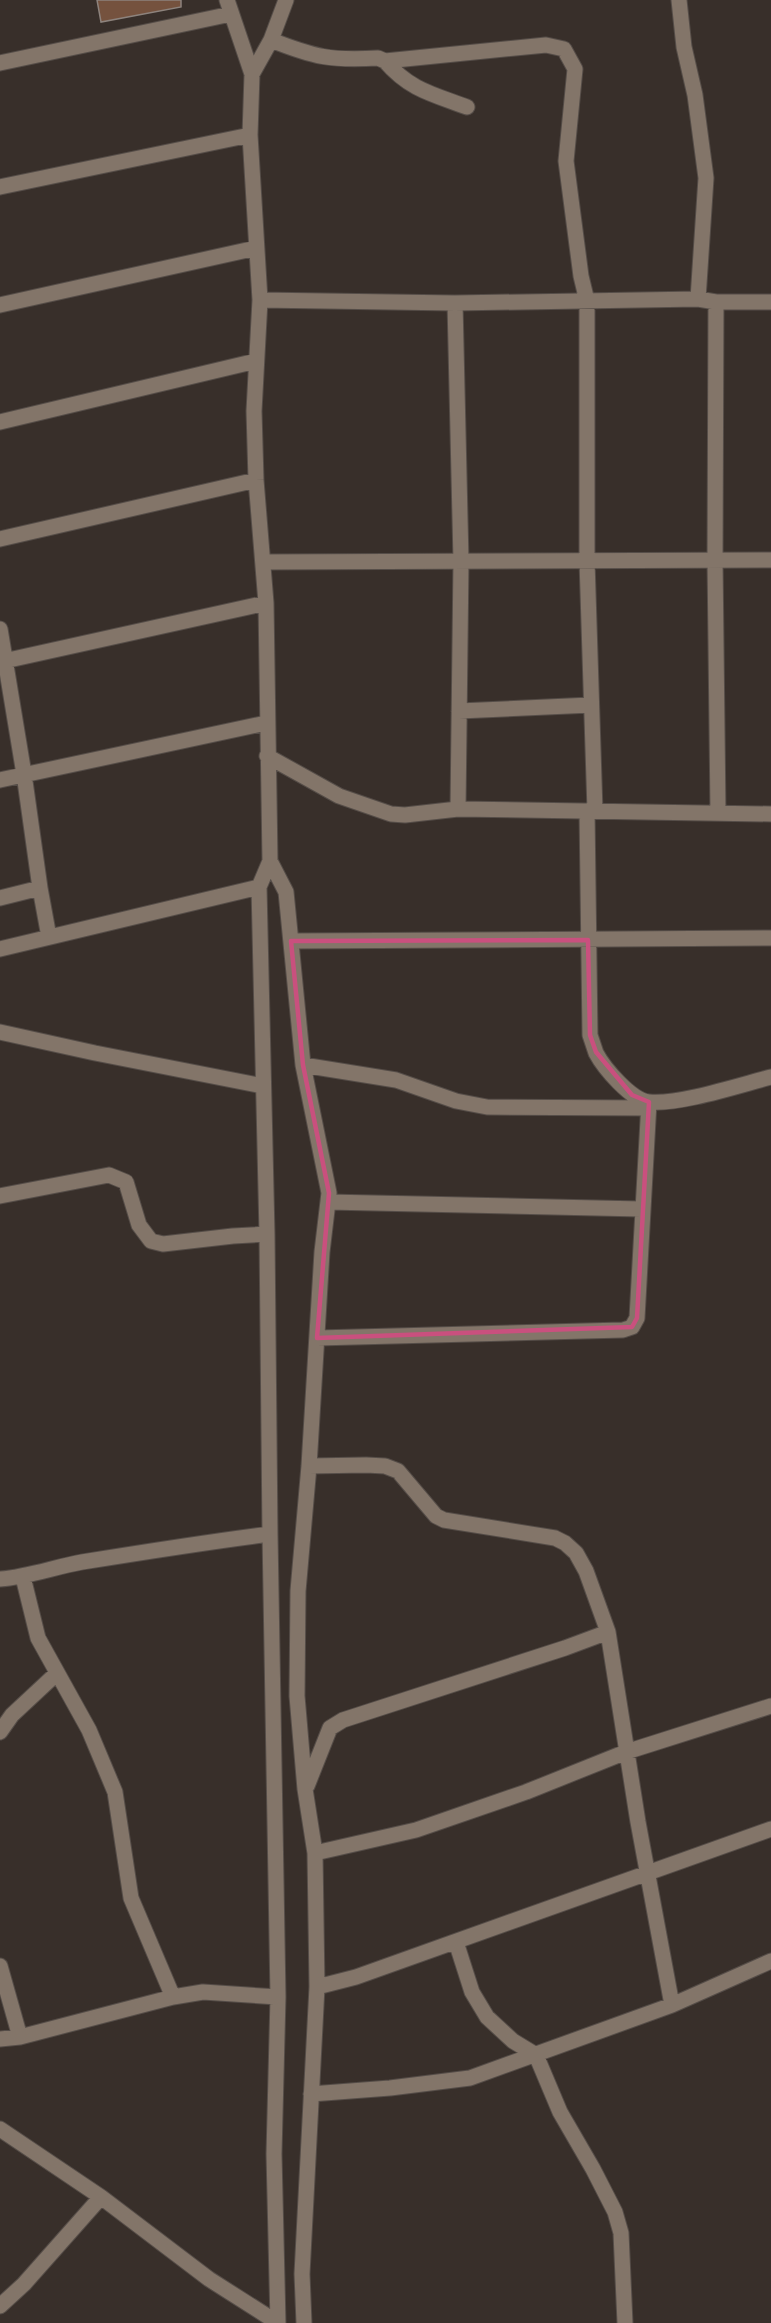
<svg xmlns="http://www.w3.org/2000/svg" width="771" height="2323" viewBox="0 0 771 2323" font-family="Jost,sans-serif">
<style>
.building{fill:#75523e;stroke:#8d837d;stroke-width:1.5}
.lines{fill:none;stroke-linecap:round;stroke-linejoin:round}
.minor-casing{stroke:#554d48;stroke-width:17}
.minor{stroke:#837569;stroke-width:15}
.marked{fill:none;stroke:#c9507e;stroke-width:4.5;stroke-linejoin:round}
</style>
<rect width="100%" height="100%" fill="#382f2a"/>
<path class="building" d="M97,0H181V7L101,22Z"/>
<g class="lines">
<defs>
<path id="minor" d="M227,0L252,74L250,135L260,300L254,411L256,480L266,603L270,861L259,887L267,1234L270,1534L278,1997L274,2154L278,2323
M679,0L684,47L695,95L706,178L698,299
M271,40C314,57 331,61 378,58L385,61L546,45L564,49L575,69L566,161L581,276L587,301V561L595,811
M385,61C410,90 432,94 467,107
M0,63L231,14
M252,74L271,40L286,0
M0,187L250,135
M260,300L455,303L698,299L716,302H771
M716,302L715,560L718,813
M455,303L461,561L458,809
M0,305L256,248
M0,422L256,361
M0,539L256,480
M263,562L771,560
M0,629L24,774L40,888L0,898
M0,662L266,603
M459,711L591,705
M267,756L339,796L391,814L405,815L458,809L771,814
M0,780L266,723
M587,811L590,1035C592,1041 594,1047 596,1053C604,1068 631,1100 649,1102C679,1105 740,1085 771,1077
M270,861L286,892L303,1065L329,1193L322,1252L309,1466L298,1591L297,1696L305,1789L315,1853L317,1987L302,2274L304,2323
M40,888L49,937
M291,941L771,938
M0,949L259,887
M0,1032L95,1053L263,1086
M303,1065L396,1080L456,1101L487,1107L649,1108
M0,1196L109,1175L126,1182L139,1225L151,1241L163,1244L233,1236L267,1234
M328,1202L641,1209
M317,1338L623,1330L632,1327L637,1318L649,1102
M309,1466L366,1465L385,1466L398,1471L436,1516L444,1520L555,1538L565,1543L576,1553L586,1571L608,1632L638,1822L672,2005
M23,1577L38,1638L89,1730L115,1792L131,1898L173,1997
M0,1579C28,1577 54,1567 82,1562C144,1552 207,1542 270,1534
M0,1732L12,1715L56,1674
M307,1786L330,1728L343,1720L565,1648L608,1632
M315,1853L416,1830L526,1792L626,1752L771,1706
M456,1942L472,1992L487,2017L513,2041L536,2055L560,2112L593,2169L615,2212L621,2233L625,2323
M0,1966L20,2037
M317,1987L356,1977L771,1829
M0,2039L20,2037L173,1997L203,1992L278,1997
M311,2094L390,2088L470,2078L672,2005L771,1961
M0,2129L101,2197L209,2279L278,2323
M0,2306L24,2284L101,2197"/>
</defs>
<use href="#minor" class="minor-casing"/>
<use href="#minor" class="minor"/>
</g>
<path class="marked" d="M588,940L590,1035L596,1052L632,1095L649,1102L637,1318L632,1327L317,1338L329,1193L303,1065L291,941Z"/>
</svg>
